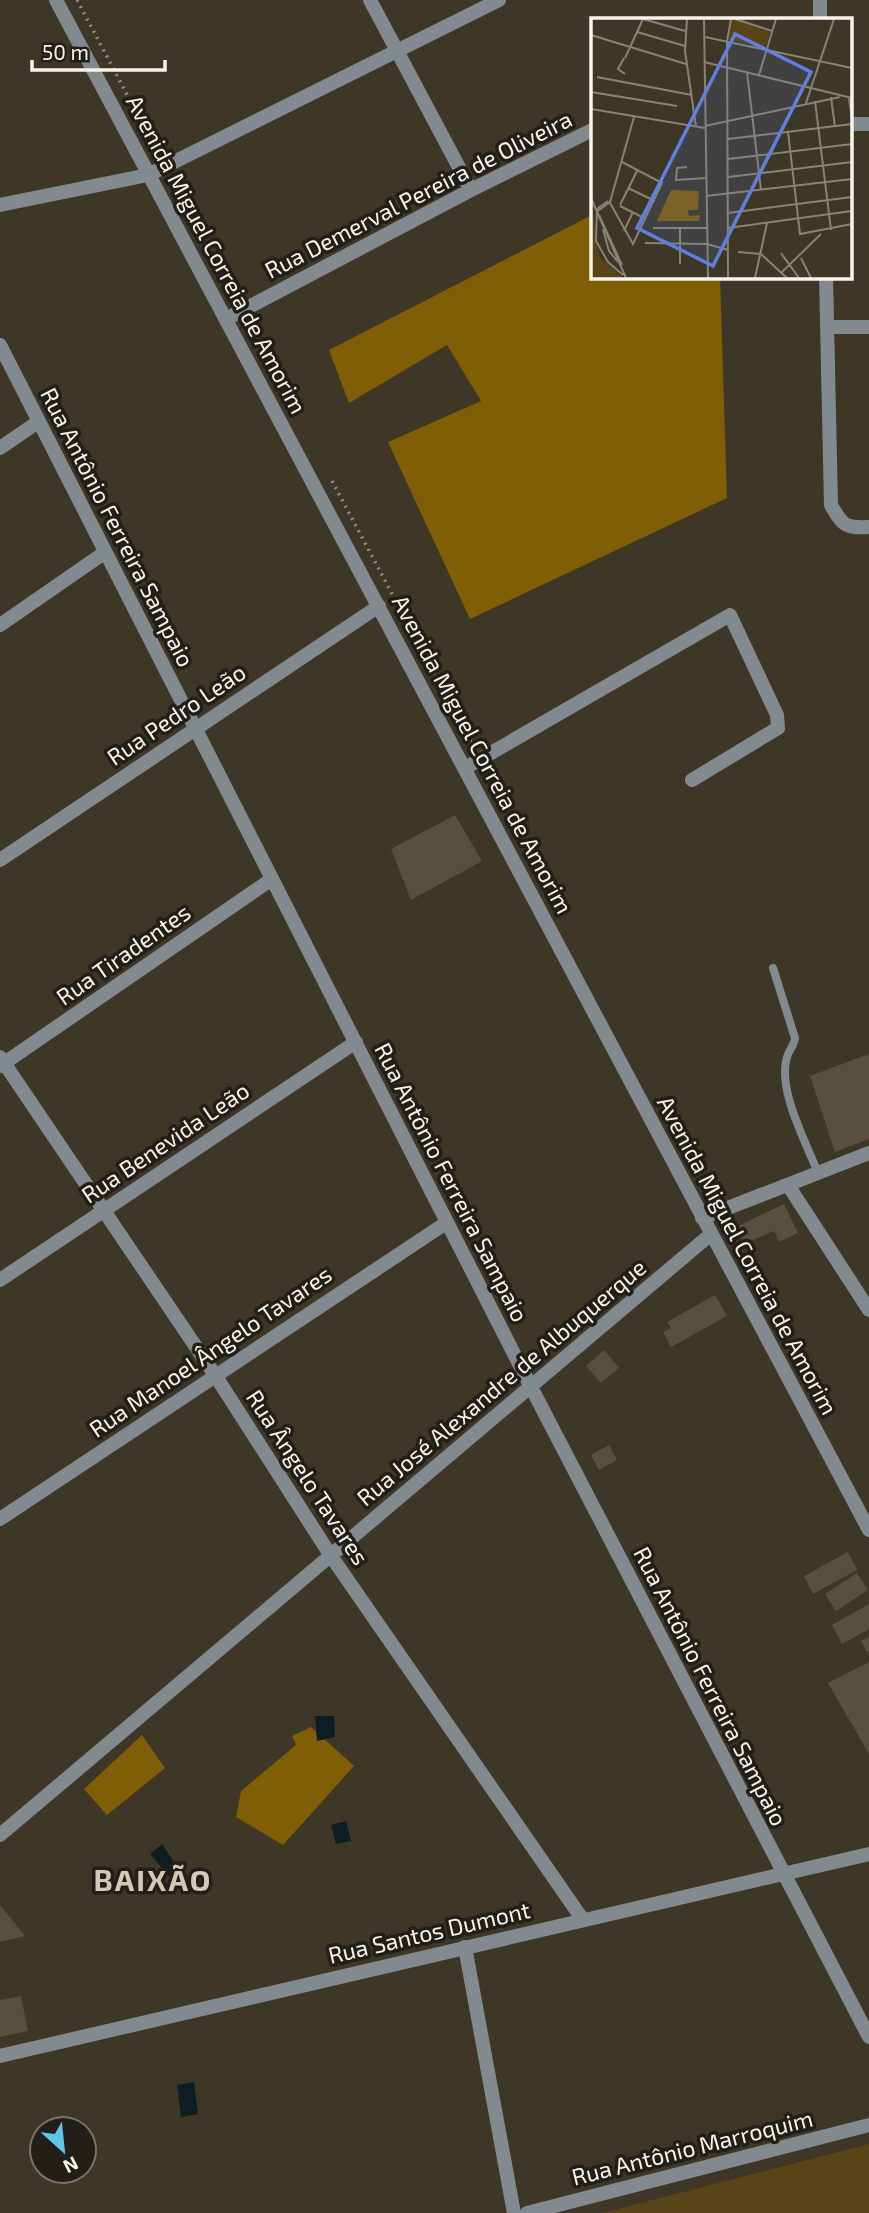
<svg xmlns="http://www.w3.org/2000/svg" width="869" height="2213" viewBox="0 0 869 2213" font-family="'Exo 2',sans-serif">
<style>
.green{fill:#584417}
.forest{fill:#7f5e05}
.water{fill:#0c1d23}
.building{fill:#584f3f}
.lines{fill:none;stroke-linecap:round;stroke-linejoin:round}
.path{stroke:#928c7f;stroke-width:3.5;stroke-dasharray:2 5;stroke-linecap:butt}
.service{stroke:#818b8f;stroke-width:8}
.minor{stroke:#818b8f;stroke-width:14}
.tertiary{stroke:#818b8f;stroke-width:14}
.labels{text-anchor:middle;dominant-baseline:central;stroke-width:7;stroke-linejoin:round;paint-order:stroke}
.street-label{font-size:23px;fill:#f9f4eb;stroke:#221f18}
.district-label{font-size:30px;font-weight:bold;letter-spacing:2px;fill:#d2c9b6;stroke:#221f18}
.inset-road{fill:none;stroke:#898375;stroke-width:2}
.view{fill:#5f80de;fill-opacity:0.15;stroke:#5f80de;stroke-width:3.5}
.inset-edge{fill:none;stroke:#f9f4eb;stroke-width:3.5}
</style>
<rect width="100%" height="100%" fill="#3e3727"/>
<path class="green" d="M869,2144V2213H602Z"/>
<path class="forest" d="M592,215V276L720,277L727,498L470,619L388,442L481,401L447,345L349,403L329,350Z
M311,1727L354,1766L283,1845L236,1817L241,1791L296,1745L292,1736Z
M142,1735L165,1768L107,1815L84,1789Z"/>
<path class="water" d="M315,1716H334L335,1737L317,1741Z
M346,1821L351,1841L336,1844L331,1825Z
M162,1844L179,1870L170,1877L150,1854Z
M194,2082L198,2114L181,2117L177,2085Z"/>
<path class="building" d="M455,815L482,861L411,900L391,849Z
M869,1054V1139L835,1152L810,1076Z
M784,1204L798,1233L779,1242L774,1231L744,1244L736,1227Z
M715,1295L727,1316L671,1347L663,1332L671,1328L667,1322Z
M604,1350L619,1368L601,1383L586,1366Z
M609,1445L617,1460L599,1470L591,1455Z
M848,1552L857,1570L813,1594L804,1576Z
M857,1573L868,1590L836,1611L825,1594Z
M869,1604V1629L842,1644L832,1625Z
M869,1637V1651L867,1652L861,1641Z
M869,1662V1754L828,1683Z
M0,1905L25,1936L0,1942Z
M21,1996L28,2031L0,2037V2000Z"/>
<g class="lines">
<path class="path" d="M77,0L158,153
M171,178L187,209
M332,481L473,746"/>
<path class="service" d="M773,968L795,1038C794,1046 789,1050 787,1057C777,1090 806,1142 818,1173"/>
<path class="minor" d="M370,0L471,190
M820,0V19
M850,124H869
M0,205L148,175L499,0
M826,276L831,505C843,526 845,528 869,527
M226,319L471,190L592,130
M827,327H869
M0,345L531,1387L869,2037
M0,448L38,422
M0,625L104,553
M465,768L730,615L777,715L778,728L692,780
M0,1057L215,1375L331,1556L583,1920
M0,1066L272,879
M788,1185L869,1310
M0,1280L356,1042
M0,1519L446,1223
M0,1835L711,1234
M465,1947L514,2213
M527,2213L869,2125"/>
<path class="tertiary" d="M56,0L869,1530
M0,860L379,606
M702,1218L869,1153
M0,2056L869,1854"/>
</g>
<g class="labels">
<g class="street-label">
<text transform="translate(418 194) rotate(-27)">Rua Demerval Pereira de Oliveira</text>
<text transform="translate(217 254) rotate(62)">Avenida Miguel Correia de Amorim</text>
<text transform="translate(118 527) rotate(63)">Rua Antônio Ferreira Sampaio</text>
<text transform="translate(176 714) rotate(-34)">Rua Pedro Leão</text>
<text transform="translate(483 754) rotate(62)">Avenida Miguel Correia de Amorim</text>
<text transform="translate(123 954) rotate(-35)">Rua Tiradentes</text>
<text transform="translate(165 1142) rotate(-34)">Rua Benevida Leão</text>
<text transform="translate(452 1182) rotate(63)">Rua Antônio Ferreira Sampaio</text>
<text transform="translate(748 1255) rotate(62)">Avenida Miguel Correia de Amorim</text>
<text transform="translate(210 1351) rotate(-34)">Rua Manoel Ângelo Tavares</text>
<text transform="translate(501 1382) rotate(-40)">Rua José Alexandre de Albuquerque</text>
<text transform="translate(308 1477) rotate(57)">Rua Ângelo Tavares</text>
<text transform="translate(711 1686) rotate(63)">Rua Antônio Ferreira Sampaio</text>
<text transform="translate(429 1932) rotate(-13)">Rua Santos Dumont</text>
<text transform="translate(692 2147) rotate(-14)">Rua Antônio Marroquim</text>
</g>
<g class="district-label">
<text x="153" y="1879">BAIXÃO</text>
</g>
</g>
<g transform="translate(591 18)">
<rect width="261" height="261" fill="#3e3727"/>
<path d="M141,1L179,14L174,29L137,21ZM0,183L8,238L32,260H0Z" fill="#584417"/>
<path d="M80,172L108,173L107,192H97L98,198L109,197L108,203H66Z" fill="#7f5e05"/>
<path class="inset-road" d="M52,1L94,13M96,1L94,33L105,109M113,1L117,260M144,1L181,13M46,14L94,28M0,17L95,46M114,19L261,50M33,40L27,51L34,56M34,40L52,1M113,44L261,80M156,54L170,172M168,57L185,1M6,59L101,77M0,74L86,88M240,79L244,109M258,80L261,101M224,83L240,212M215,85L243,1M0,91L114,110M114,108L249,79M197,114L209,216L261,206M137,121L261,106M137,141L261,126M96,149L86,150L85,162L115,160M137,159L261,144M37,170L64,183M115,178L261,161M0,180L35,260M17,183L6,191L5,223L17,244L32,257M18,183L42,226L71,165L31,144M29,187L46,153M29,188L55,201M7,193L19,184L43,99M137,195L261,179M8,197L31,247M62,210H116M137,210L261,193M12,211L18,233L27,244M89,211V246M33,213L42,194M54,225L116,226L137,232M147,234L170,236L196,260M190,235L208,260M210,240L220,260M191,254L230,216M137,260L136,23L140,1M164,260L176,205"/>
<path class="view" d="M144,16L220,54L122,248L46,210Z"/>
<rect width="261" height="261" class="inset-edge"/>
</g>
<g transform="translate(63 2150) rotate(153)"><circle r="33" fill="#221f18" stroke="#78746c" stroke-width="2"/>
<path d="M0-5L12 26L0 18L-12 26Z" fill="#5dc7e8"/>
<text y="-10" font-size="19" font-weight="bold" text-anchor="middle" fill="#f9f4eb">N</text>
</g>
<path d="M32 60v10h133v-10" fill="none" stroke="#f9f4eb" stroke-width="3.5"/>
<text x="42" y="60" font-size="21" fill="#f9f4eb" stroke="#221f18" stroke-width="5" paint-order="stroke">50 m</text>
</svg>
